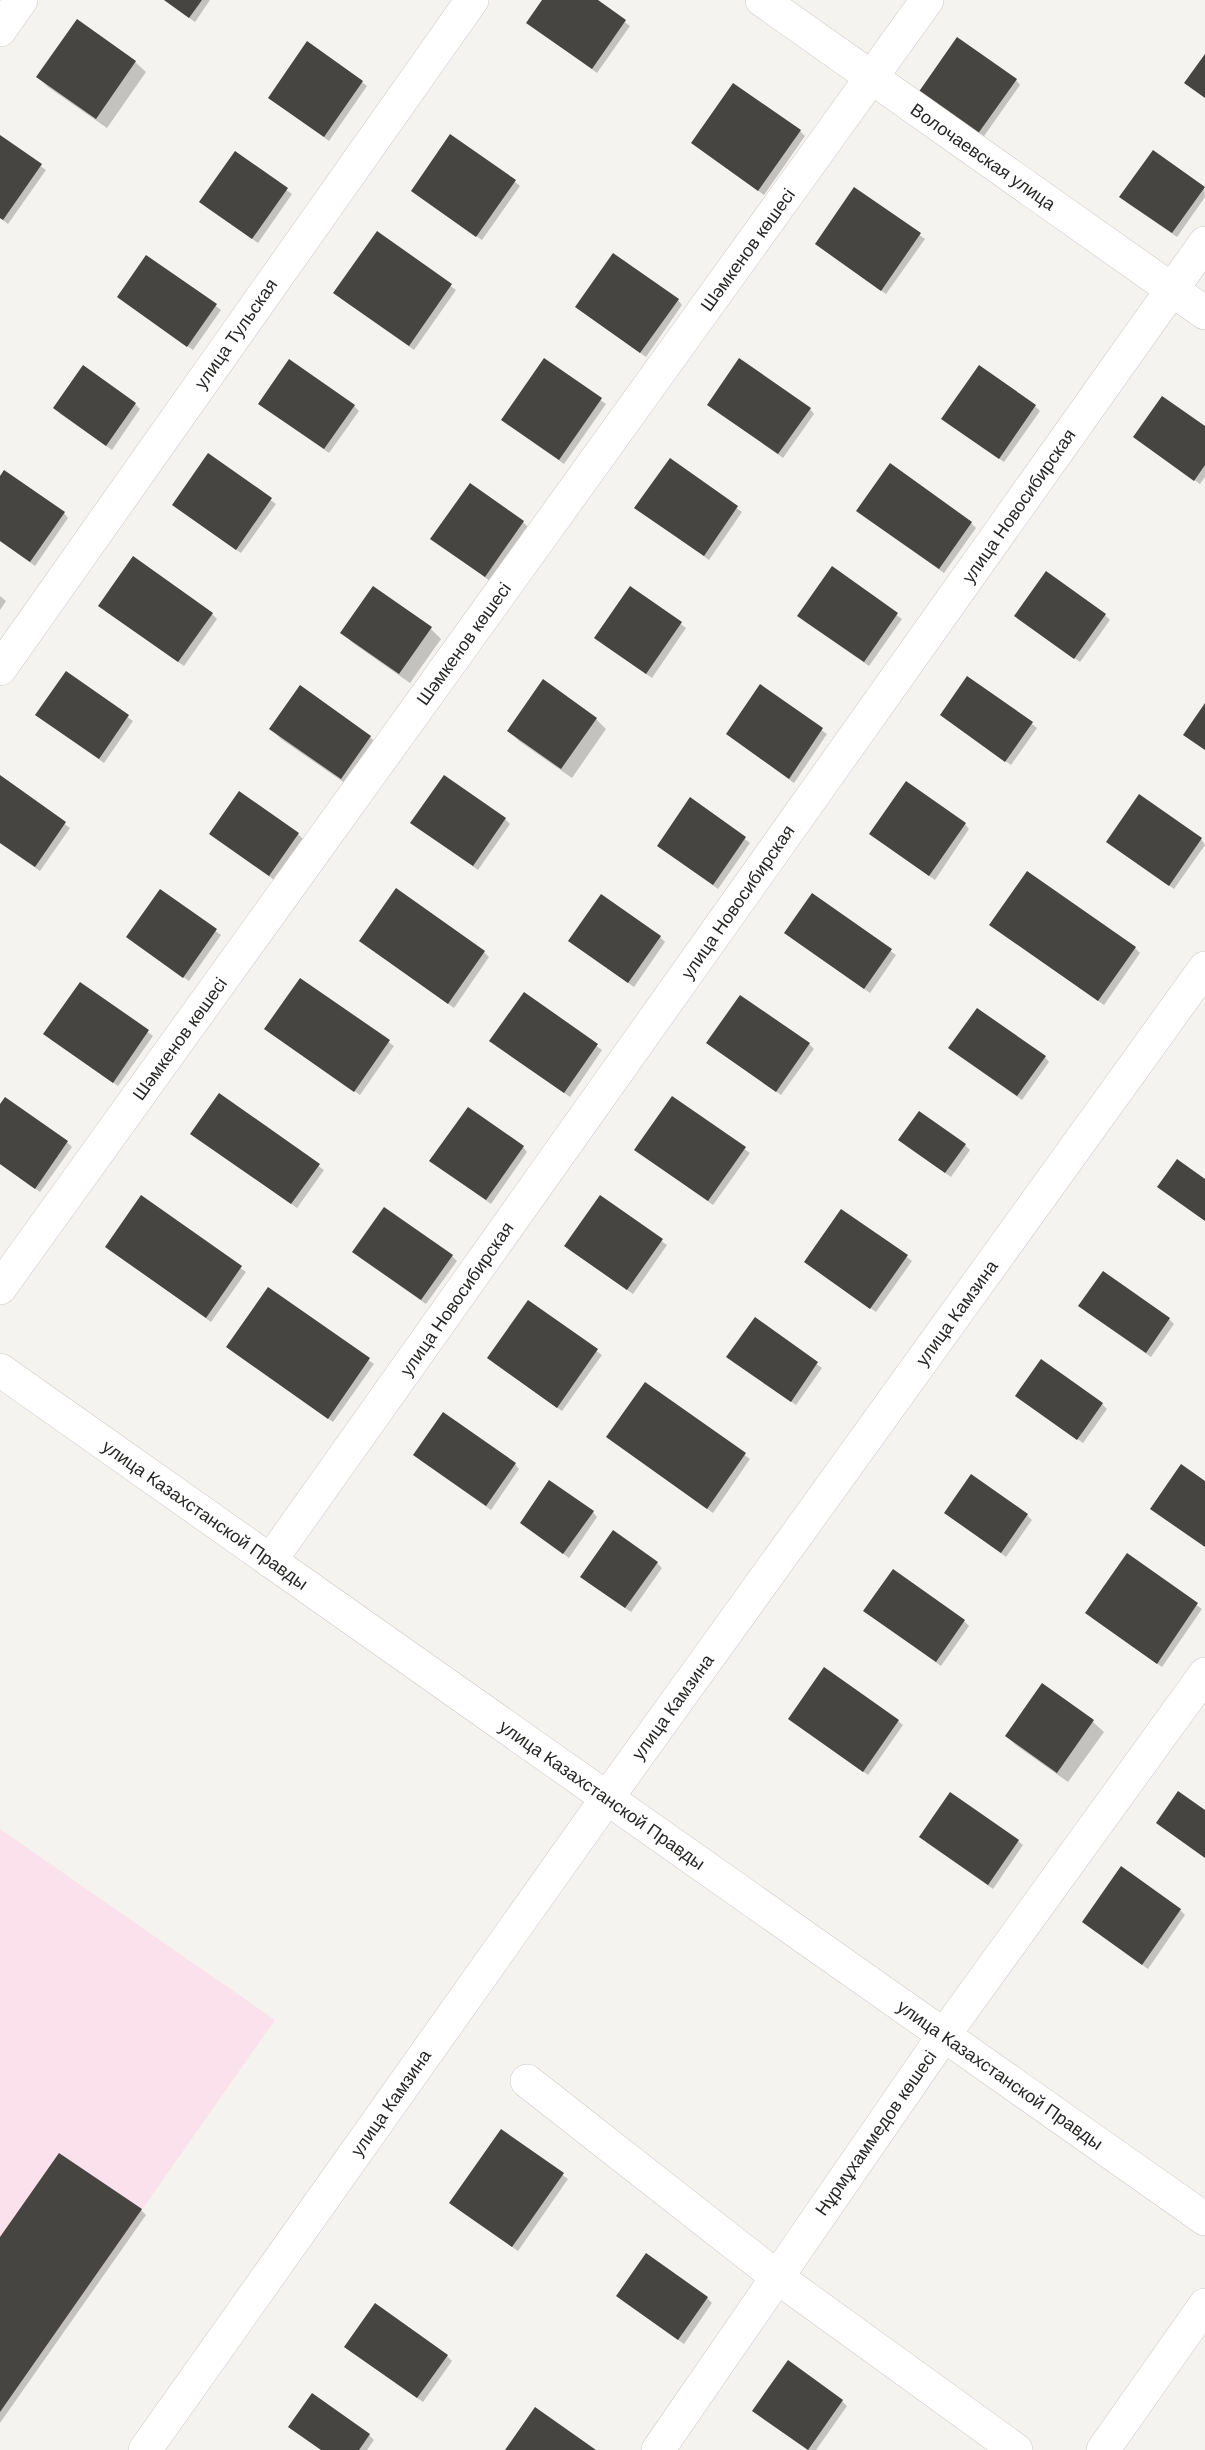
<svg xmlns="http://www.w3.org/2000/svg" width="1205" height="2450" viewBox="0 0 1205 2450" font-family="'DM Sans',sans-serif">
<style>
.medical{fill:#fae1ec}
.shadow{fill:#0003}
.building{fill:#474542}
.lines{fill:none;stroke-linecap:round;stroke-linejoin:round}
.minor-casing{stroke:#ccc9c6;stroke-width:34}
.major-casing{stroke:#ccc9c6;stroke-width:34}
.minor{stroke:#fff;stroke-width:33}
.major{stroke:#fff;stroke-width:33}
.labels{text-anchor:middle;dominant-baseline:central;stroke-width:6;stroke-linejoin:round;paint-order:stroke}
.street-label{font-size:18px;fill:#282726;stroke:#fff}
</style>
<rect width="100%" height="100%" fill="#f5f3ef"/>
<path class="medical" d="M0,1829L275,2020L0,2412Z"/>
<path class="shadow" d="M164,0H210L195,22Z
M544,0H595L630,26L597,73L528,23Z
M135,62L146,72L107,128L48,87L38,77Z
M1016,80L1020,85L982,139L925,98Z
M362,82L367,86L329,141L269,98Z
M800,131L805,136L764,195L693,143Z
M0,137L46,170L8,224L0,218Z
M235,153L292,194L258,243L206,207Z
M515,182L520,186L482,240L417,195Z
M1204,188L1205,197L1177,237L1126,202Z
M855,189L925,239L886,294L821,248Z
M377,233L456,290L414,350L340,298Z
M678,300L682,305L646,357L577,307Z
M124,302L216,306L221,310L193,350Z
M544,360L606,404L564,464L507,424Z
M135,404L140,409L112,450L59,413Z
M708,405L810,409L814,414L783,458Z
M354,406L359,411L329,453L265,408Z
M1035,406L1040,411L1004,462L948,423Z
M1205,428V477L1200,484L1135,437Z
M208,455L276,504L241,553L179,509Z
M670,460L742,512L709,560L636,508Z
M0,479L64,513L68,518L35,566L0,541Z
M863,516L971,523L976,528L944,573Z
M523,522L528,527L490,581L432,539Z
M832,568L902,619L869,666L804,621Z
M631,588L686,628L652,678L601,643Z
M0,596L6,601L0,610Z
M105,611L212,614L217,619L184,666Z
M1105,615L1110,620L1080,662L1016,616Z
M431,629L441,639L410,683L353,643L342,633Z
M66,673L133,721L104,763L42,719Z
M761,686L827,734L794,783L728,734Z
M942,715L1032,724L1037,728L1011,765Z
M596,719L606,729L572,778L519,741L509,731Z
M271,729L370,737L381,747L352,788L281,739Z
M0,777L70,828L40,871L0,843Z
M691,799L750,843L718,889L663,850Z
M505,819L510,824L478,870L417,827Z
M965,824L969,829L935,880L876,838Z
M298,834L303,839L274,880L216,838Z
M1201,839L1205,845L1174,889L1113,846Z
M161,891L221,935L189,981L133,942Z
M813,895L896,955L870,993L791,938Z
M996,929L1135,948L1140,953L1104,1005Z
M660,937L665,942L634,987L575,945Z
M361,941L484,952L489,957L454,1008Z
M301,980L394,1046L360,1095L271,1033Z
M80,984L153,1036L118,1086L50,1039Z
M524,994L602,1050L570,1097L496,1046Z
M809,1044L814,1049L781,1095L713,1047Z
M955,1053L1045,1057L1049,1062L1022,1100Z
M220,1095L324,1170L297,1208L197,1138Z
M673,1098L750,1153L713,1205L641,1154Z
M0,1107L67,1142L72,1147L40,1192L0,1164Z
M905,1145H965L970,1150L951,1177Z
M523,1147L527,1152L491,1204L436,1165Z
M141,1197L246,1272L211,1322L107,1247Z
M600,1197L667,1245L633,1294L570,1250Z
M452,1256L457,1261L426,1304L359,1257Z
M907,1257L912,1261L876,1312L811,1266Z
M268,1289L374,1364L333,1422L228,1347Z
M528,1302L602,1355L562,1411L494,1363Z
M1085,1311L1169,1319L1174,1324L1151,1357Z
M755,1319L822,1368L796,1405L733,1362Z
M645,1384L750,1459L713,1513L608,1437Z
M1022,1400L1102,1404L1107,1409L1083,1443Z
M420,1460L515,1464L519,1469L491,1510Z
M593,1512L597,1517L569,1558L522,1523Z
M946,1513L1027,1515L1032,1520L1006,1557Z
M1127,1555L1202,1609L1162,1667L1092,1618Z
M657,1563L662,1568L631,1612L587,1582Z
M865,1611L964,1621L969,1626L941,1666Z
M1042,1685L1093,1722L1104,1732L1068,1782L1017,1746L1006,1736Z
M790,1719L898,1721L903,1725L868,1775Z
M1018,1841L1023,1845L993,1889L926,1842Z
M1180,1910L1185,1915L1148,1969L1084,1922Z
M502,2131L568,2179L518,2251L456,2208Z
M141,2210L146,2215L0,2423V2240Z
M707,2298L712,2303L684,2344L623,2301Z
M351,2351L447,2356L452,2361L423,2402Z
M842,2401L847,2406L816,2450H808L759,2416Z
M369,2435L374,2440L367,2450H321Z"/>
<path class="building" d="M164,0H202L189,18Z
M542,0H598L626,20L592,69L526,23Z
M77,19L136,61L96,119L36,77Z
M957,37L1017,79L977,135L918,93Z
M307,41L363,81L324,137L268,98Z
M1205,54V98L1184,83Z
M733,83L801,130L758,191L691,143Z
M450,134L516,180L476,237L411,191Z
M0,135L42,164L3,220L0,218Z
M1153,150L1205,187L1172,233L1119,197Z
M235,151L288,188L252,239L199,202Z
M854,187L921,233L881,291L815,244Z
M377,231L452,284L409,346L333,293Z
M613,253L679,299L640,353L575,307Z
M146,255L217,304L187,347L117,297Z
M544,358L602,398L559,460L501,420Z
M739,358L811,408L778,454L707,405Z
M289,359L355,405L324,449L258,404Z
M83,365L136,403L106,446L53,408Z
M979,365L1036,405L999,459L941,419Z
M1162,396L1205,426V465L1194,481L1133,437Z
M208,453L272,498L236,550L172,505Z
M670,458L738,506L704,556L634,508Z
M890,463L972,522L939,569L856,511Z
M4,470L65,512L30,562L0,541V476Z
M470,483L524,521L485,577L430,539Z
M133,556L213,613L178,662L98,606Z
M832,566L898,613L864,662L797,616Z
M1046,571L1106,614L1074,659L1014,616Z
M373,586L432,627L399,674L340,633Z
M630,586L682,622L646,674L594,638Z
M66,671L129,715L99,759L35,715Z
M967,676L1033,722L1005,762L940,715Z
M543,679L597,718L561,769L507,731Z
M760,684L823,728L789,779L726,734Z
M300,685L371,736L341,779L269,729Z
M1205,703V750L1183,735Z
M0,775L66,822L35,867L0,843Z
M444,775L506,818L473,866L410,823Z
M906,781L966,823L929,876L869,834Z
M239,791L299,833L269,876L209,834Z
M1139,794L1202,838L1169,886L1106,842Z
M690,797L746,837L713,885L657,846Z
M1027,871L1136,947L1098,1001L989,925Z
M396,888L485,951L448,1004L359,941Z
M160,889L217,929L183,978L126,937Z
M812,893L892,949L864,989L784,933Z
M601,894L661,936L628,983L568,941Z
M300,978L390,1040L354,1092L264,1029Z
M80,982L149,1030L113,1083L43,1034Z
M524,992L598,1044L564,1093L489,1041Z
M740,995L810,1043L776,1092L706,1043Z
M977,1008L1046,1056L1017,1096L948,1048Z
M219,1093L320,1164L291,1204L190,1134Z
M672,1096L746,1147L708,1201L634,1150Z
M5,1097L68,1141L35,1189L0,1164V1104Z
M468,1107L524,1146L486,1200L429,1161Z
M919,1111L966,1144L945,1173L898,1140Z
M1177,1159L1205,1179V1221L1157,1187Z
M141,1195L242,1266L206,1318L105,1247Z
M600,1195L663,1239L627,1290L564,1246Z
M384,1207L453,1255L421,1300L352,1252Z
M841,1209L908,1255L870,1309L804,1262Z
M1103,1271L1170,1318L1146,1353L1078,1306Z
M268,1287L370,1358L328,1419L226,1347Z
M528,1300L598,1349L557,1408L487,1358Z
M755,1317L818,1362L791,1402L726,1357Z
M1041,1359L1103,1403L1077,1440L1015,1396Z
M645,1382L746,1453L707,1509L606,1437Z
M443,1412L516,1463L486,1506L413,1455Z
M1181,1464L1205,1481V1547L1150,1509Z
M971,1474L1028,1514L1001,1553L944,1513Z
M549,1480L594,1511L563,1554L520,1523Z
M613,1530L658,1562L625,1608L580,1577Z
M1127,1553L1198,1603L1157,1664L1085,1613Z
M893,1569L965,1620L936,1662L863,1611Z
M824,1667L899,1720L863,1772L788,1719Z
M1042,1683L1094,1720L1057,1773L1005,1736Z
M1178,1791L1205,1810V1858L1156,1823Z
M950,1792L1019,1840L988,1885L919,1837Z
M1121,1866L1181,1909L1142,1965L1082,1922Z
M501,2129L564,2173L512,2247L449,2203Z
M59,2153L142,2209L0,2412V2237Z
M646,2253L708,2297L678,2340L616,2296Z
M375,2303L448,2355L417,2398L344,2347Z
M788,2360L843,2400L808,2450L752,2411Z
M312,2393L370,2434L359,2450H321L288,2427Z
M535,2407L596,2450H505Z"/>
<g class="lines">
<defs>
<path id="minor" d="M762,0L1205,313
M0,30L21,0
M0,669L472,0
M0,1288L927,0
M0,1370L607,1798
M270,1561L1205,243
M527,2081L777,2277L1016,2450
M658,2450L944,2035L1205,1674
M1103,2450L1205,2305"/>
<path id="major" d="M607,1798L1205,2219
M145,2450L607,1798L1205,968"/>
</defs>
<use href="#minor" class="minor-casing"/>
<use href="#major" class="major-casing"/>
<use href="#minor" class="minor"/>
<use href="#major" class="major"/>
</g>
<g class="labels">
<g class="street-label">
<text transform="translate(983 157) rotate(35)">Волочаевская улица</text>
<text transform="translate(748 250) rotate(-54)">Шәмкенов көшесі</text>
<text transform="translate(236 334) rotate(-55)">улица Тульская</text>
<text transform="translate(1019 506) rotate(-55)">улица Новосибирская</text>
<text transform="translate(464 644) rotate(-54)">Шәмкенов көшесі</text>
<text transform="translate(738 902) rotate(-55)">улица Новосибирская</text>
<text transform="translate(180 1039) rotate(-54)">Шәмкенов көшесі</text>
<text transform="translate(457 1299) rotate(-55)">улица Новосибирская</text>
<text transform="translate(957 1313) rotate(-54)">улица Камзина</text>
<text transform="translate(205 1515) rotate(35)">улица Казахстанской Правды</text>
<text transform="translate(673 1707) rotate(-54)">улица Камзина</text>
<text transform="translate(602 1795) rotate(35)">улица Казахстанской Правды</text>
<text transform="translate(1000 2075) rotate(35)">улица Казахстанской Правды</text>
<text transform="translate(391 2103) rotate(-55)">улица Камзина</text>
<text transform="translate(876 2133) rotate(-55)">Нұрмұхаммедов көшесі</text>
</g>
</g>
</svg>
